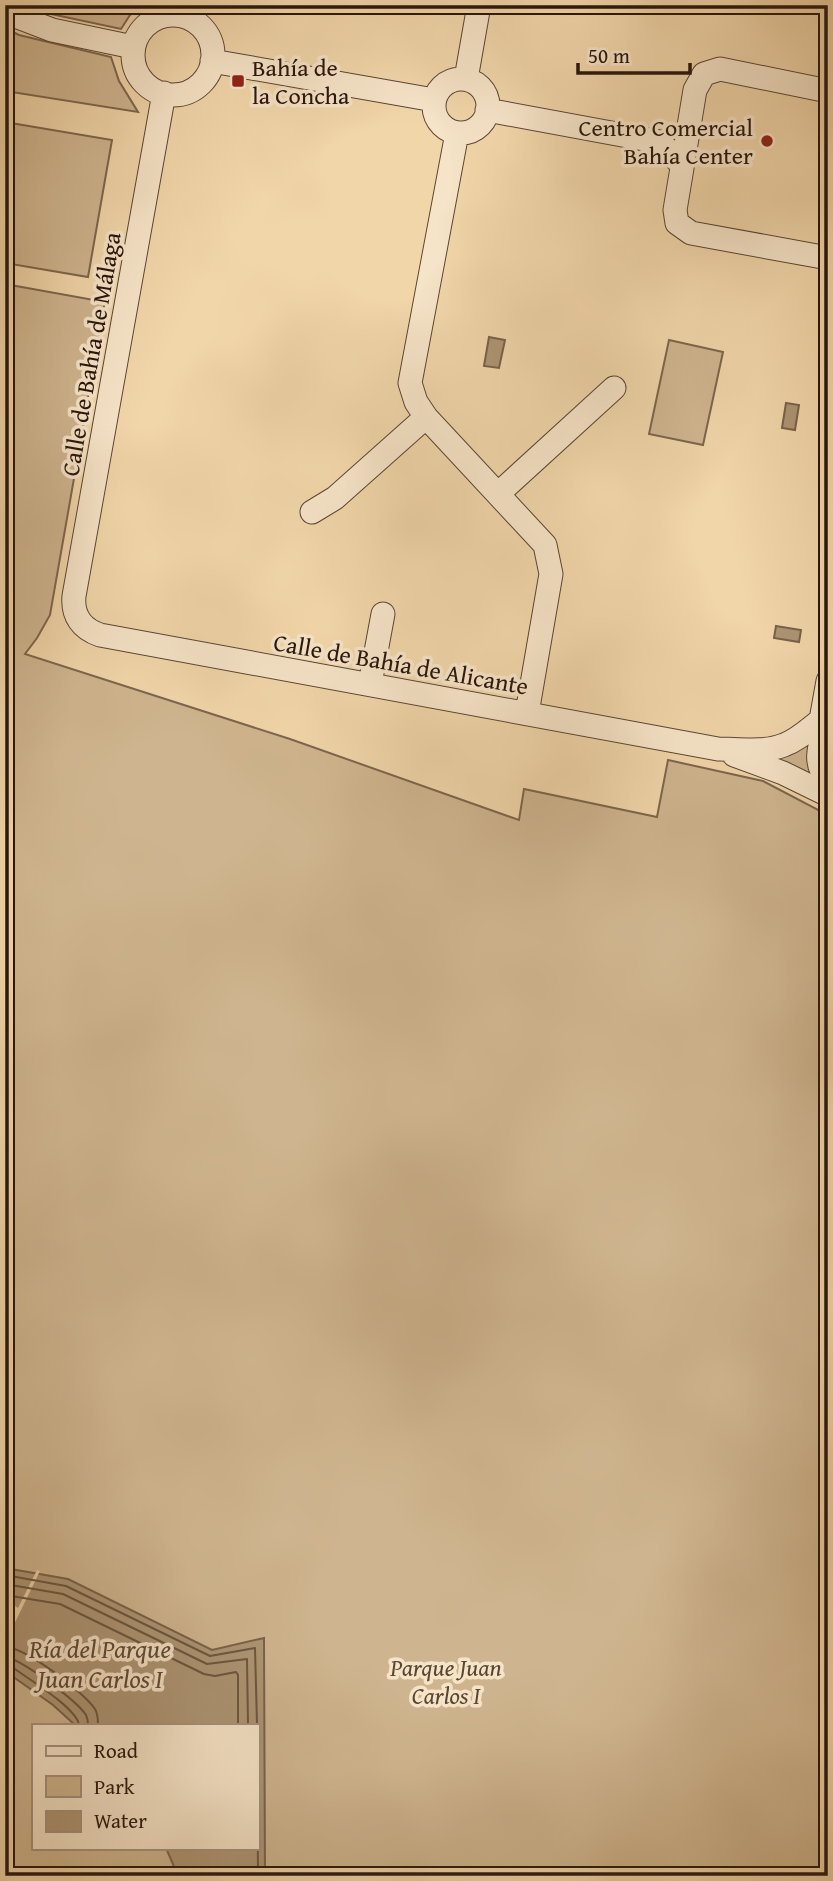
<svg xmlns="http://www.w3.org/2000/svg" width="833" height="1881" viewBox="0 0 833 1881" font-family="'Gentium Book Plus',serif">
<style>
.green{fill:#cfb58f;stroke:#7c664e;stroke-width:2;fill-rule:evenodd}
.water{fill:#ad9574;stroke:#78624a;stroke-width:2}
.pier{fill:#f1d6aa}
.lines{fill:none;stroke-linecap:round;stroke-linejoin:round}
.shore{stroke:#6a5640;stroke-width:2}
.minor-casing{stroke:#5a4634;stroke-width:25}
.minor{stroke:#f6e4c8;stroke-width:23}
.poi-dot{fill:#8f2418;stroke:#f6e4c8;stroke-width:2.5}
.labels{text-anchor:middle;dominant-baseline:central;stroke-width:7;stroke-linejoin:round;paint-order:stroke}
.poi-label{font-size:24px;fill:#28160c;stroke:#f6e4c8;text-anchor:start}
.street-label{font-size:24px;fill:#28160c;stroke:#f6e4c8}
.park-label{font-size:24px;font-style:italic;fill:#5a4633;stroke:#f6e4c8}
.water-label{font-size:26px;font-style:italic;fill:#5d4936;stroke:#f6e4c8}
</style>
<rect width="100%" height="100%" fill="#f1d6aa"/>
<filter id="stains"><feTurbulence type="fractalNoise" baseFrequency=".00286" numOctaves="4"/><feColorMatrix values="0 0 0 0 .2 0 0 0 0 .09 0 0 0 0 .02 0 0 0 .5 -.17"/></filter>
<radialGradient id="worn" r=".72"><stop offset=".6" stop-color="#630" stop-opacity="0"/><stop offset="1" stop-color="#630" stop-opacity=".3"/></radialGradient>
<path class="green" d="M26,5H145L130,15L121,29L51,14Z
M5,28L19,35L111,57L119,81L138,112L5,91Z
M5,122L112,140L88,277L5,263Z
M5,284L105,302L50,615L37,638L25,654L290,739L519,820L524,789L657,817L668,760L763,781L828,815V1876H5ZM33,1725H257V1848H33Z
M669,340L723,352L703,445L649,434Z
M810,736L819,780L767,755Z"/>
<path class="water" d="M489,337L505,340L499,368L484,366Z
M786,403L799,405L795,430L782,428Z
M776,626L801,630L799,642L774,638Z
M5,1568L68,1579L212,1650L264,1638L265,1876H178L166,1848H257V1725H75L53,1705L5,1671Z"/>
<path class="pier" d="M37,1570L40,1571L5,1643V1626L15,1606L18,1608Z"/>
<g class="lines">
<path class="shore" d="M5,1575L66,1586L210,1656L255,1648L257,1725
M5,1584L63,1594L207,1664L247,1659L248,1725
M5,1595L60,1604L204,1674L215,1676L236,1672L238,1675V1725
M5,1647C25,1647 84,1692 95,1709C98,1714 98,1719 98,1725
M5,1657C20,1658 77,1701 86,1715C88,1719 88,1720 88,1725
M5,1666L12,1667C27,1678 77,1708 79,1725
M257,1730L258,1876"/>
<defs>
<path id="minor" d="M5,12L52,30L133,47
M133 55a40 40 0 1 1 80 0a40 40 0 1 1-80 0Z
M212,61L434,100
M466,79L479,5
M434 106a27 27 0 1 1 54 0a27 27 0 1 1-54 0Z
M828,91L720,69L704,74L695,90L675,210L677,223L691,233L828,258
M164,93L74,596C72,616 82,629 100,635L718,749C738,749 764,753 784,745C798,740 809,729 821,720
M487,110L660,142L682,165
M457,133L410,383L416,402L426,417L545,545L551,574L527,713
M499,493L614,388
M312,512L335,498L426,417
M370,684L383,614
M821,720L828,681
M828,731C816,746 815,766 828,780
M734,755L783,773L828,795"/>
</defs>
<use href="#minor" class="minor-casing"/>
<use href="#minor" class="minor"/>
</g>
<g class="poi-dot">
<rect x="231" y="74" width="14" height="14" rx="3.5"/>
<circle cx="767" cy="141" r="7"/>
</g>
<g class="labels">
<g class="poi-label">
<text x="252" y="67">Bahía de<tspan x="252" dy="28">la Concha</tspan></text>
<text x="753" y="127" text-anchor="end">Centro Comercial<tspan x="753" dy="28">Bahía Center</tspan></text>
</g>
<g class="street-label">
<text transform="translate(91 354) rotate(-80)">Calle de Bahía de Málaga</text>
<text transform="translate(401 664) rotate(10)">Calle de Bahía de Alicante</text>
</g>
<g class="park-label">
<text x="446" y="1667">Parque Juan<tspan x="446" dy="28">Carlos I</tspan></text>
</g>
<g class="water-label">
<text x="100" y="1648">Ría del Parque<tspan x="100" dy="30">Juan Carlos I</tspan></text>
</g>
</g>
<rect width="833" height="1881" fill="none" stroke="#f1d6aa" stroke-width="28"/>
<rect x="7" y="7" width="819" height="1867" fill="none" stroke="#28160c" stroke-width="3.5"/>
<rect x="14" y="14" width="805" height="1853" fill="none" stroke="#28160c" stroke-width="2"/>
<rect x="32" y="1724" width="228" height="126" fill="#f6e4c8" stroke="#a4927d" stroke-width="2"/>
<rect x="46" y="1746" width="35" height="10" fill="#f6e4c8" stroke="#a4927d" stroke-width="2"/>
<text x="94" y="1758" font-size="21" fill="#28160c">Road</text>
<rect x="46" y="1776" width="35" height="21" fill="#cfb58f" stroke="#a4927d" stroke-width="2"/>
<text x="94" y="1794" font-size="21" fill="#28160c">Park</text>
<rect x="46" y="1811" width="35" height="21" fill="#ad9574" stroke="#a4927d" stroke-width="2"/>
<text x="94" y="1828" font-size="21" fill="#28160c">Water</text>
<path d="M578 63v10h112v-10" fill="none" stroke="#28160c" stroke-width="3.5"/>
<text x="588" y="63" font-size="21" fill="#28160c" stroke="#f6e4c8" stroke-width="5" paint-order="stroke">50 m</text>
<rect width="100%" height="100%" filter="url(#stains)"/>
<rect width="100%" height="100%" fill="url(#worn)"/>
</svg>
